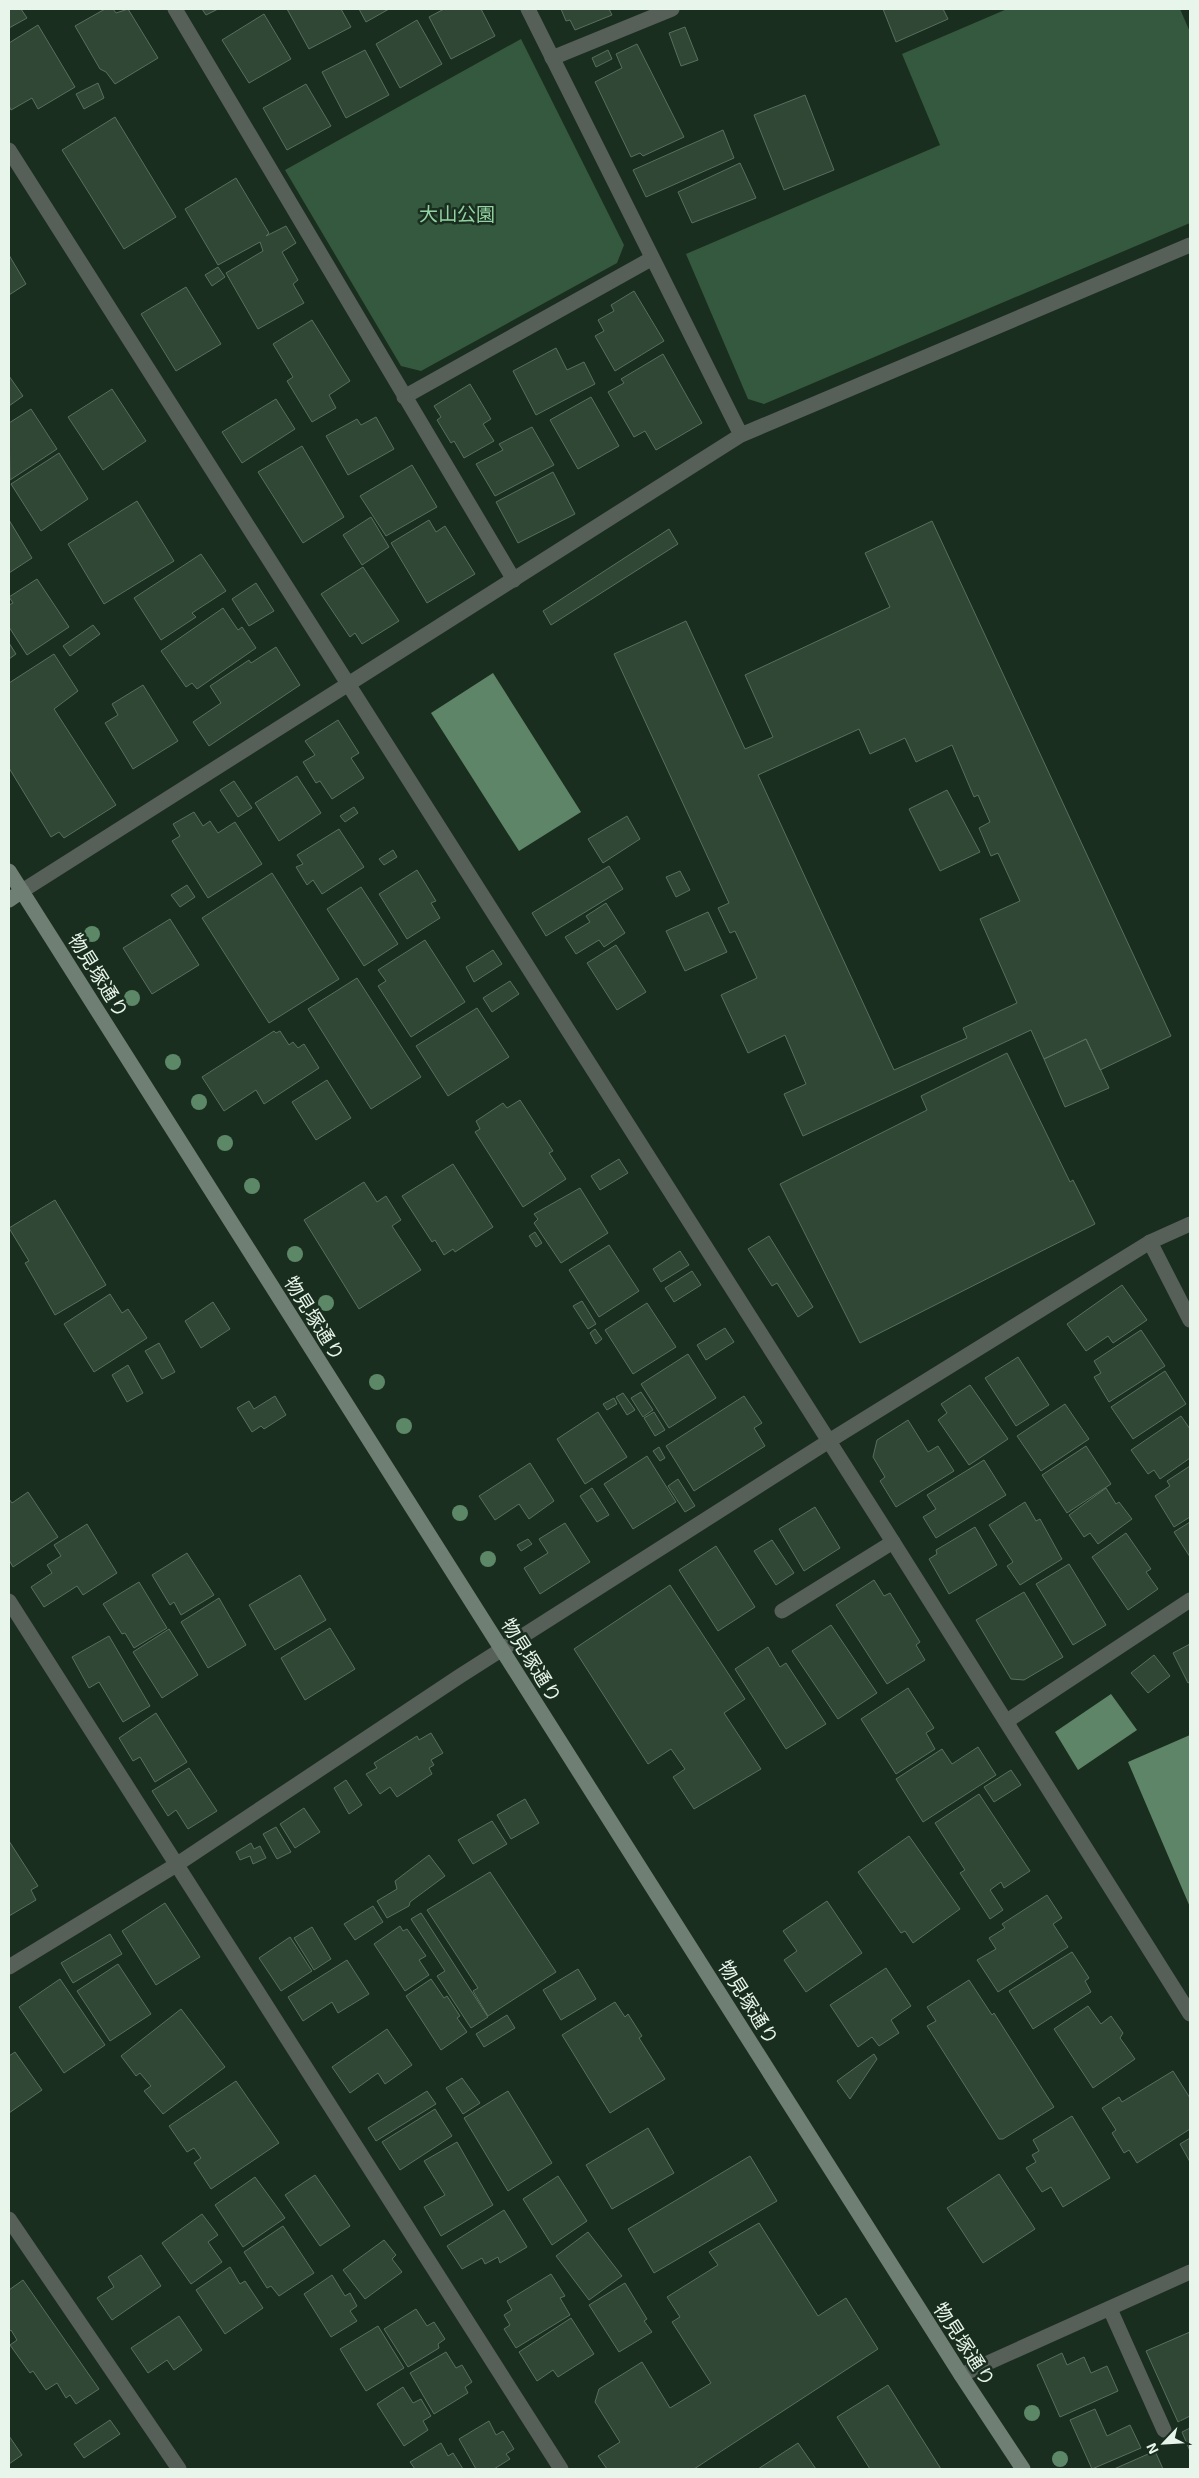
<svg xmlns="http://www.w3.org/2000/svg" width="1199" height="2478" viewBox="0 0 1199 2478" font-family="'Exo 2','Noto Sans JP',sans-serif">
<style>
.green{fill:#35593f}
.water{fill:#5e8567}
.building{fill:#314736;stroke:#586f5e;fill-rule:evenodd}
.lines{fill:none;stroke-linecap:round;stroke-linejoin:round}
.lane{stroke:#566059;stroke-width:15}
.street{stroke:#566059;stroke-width:15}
.secondary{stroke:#707f73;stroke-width:15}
.tree{fill:#5d8868}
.labels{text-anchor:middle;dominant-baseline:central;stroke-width:5;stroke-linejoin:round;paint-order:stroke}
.park-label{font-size:19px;fill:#93d2a3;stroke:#1a2e1f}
.street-label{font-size:19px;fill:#e8f5ea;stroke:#1a2e1f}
</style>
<rect width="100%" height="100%" fill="#1a2e1f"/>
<path class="green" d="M1007,9H1180L1190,32V223L764,404L748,399L686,254L940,145L902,54Z
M521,39L624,245L617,263L421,371L401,366L285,170Z"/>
<path class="water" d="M493,673L581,812L519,851L431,713Z
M1111,1694L1137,1730L1078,1770L1055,1732Z
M1190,1735V1907L1128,1762Z"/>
<path class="building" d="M9,9H21L27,18L9,28Z
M105,9H113L116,13L128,9L158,58L115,84L106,72L100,69L75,26Z
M202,9H218L206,15Z
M287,9H341L351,27L309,49Z
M359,9H389L366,22Z
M444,9H481L495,36L451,59L429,17Z
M561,9H609L612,15L575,30L570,20L566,21Z
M883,9H943L948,19L896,42Z
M264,14L291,59L249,83L222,40Z
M417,20L442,64L400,88L376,44Z
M38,25L75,87L38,109L32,98L11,110L9,106V43Z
M685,27L698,60L681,66L669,33Z
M637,44L684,137L643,156L640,153L631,157L595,82L622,68L616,54Z
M365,50L389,95L346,118L322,72Z
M608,50L612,59L596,67L592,58Z
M98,83L104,98L84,109L76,94Z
M306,84L331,126L287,150L263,108Z
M805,95L834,170L784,190L754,115Z
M115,117L176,217L124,249L62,150Z
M723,130L734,158L646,197L633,170Z
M740,163L756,198L692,223L678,192Z
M236,178L269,233L266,236L286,226L296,243L282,252L298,280L293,284L304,303L258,329L226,273L263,251L260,242L218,265L185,209Z
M9,255L26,284L9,295Z
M218,267L225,277L212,286L205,275Z
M186,287L221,344L176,371L141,314Z
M634,291L664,341L615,371L595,336L604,331L598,320L614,311L611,305Z
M312,320L350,381L329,395L336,408L312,422L287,381L293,377L273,344Z
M556,348L567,370L584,362L595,384L536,415L513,371Z
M663,354L702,423L656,450L645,431L634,437L608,392L624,383L621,379Z
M9,376L23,396L9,406Z
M470,384L491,419L483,424L494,441L464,458L454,441L451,443L437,420L441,417L434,406Z
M112,389L146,441L103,470L68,417Z
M591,397L619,446L578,469L550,420Z
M276,399L295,429L242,463L222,432Z
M31,409L57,449L10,480L9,423Z
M376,417L394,449L348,475L326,436L357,419L361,425Z
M532,427L554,465L495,496L476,464L503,450L499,444Z
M302,446L344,517L303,543L258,472Z
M59,453L88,499L41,531L11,484Z
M412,465L437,507L386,536L360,496Z
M553,472L575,514L518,543L496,502Z
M137,501L174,561L104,604L68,544Z
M371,517L389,547L362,565L343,535Z
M9,520L32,558L9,573Z
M429,520L436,532L445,526L475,574L427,603L391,543Z
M932,521L1171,1036L1100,1070L1086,1039L1044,1059L1031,1030L803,1136L784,1094L806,1084L785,1035L748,1053L721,995L757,978L735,931L730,933L718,908L729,903L614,654L686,621L745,749L773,737L745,675L890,607L865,553ZM859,729L870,754L905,738L916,762L952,745L974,797L978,795L990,822L979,828L991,856L998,853L1020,901L980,919L1017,1003L963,1028L967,1038L894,1070L758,775Z
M669,529L678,544L551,625L543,611Z
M201,554L226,591L192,613L196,617L161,640L134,598Z
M363,567L399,621L362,644L355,633L350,637L321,594Z
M37,579L69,627L27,655L9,627V605L13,603L9,597Z
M256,583L274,611L249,626L232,599Z
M223,608L238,630L242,627L256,648L197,689L192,683L186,687L161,651Z
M93,625L100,634L70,656L63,646Z
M9,643L16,654L9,659Z
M276,647L300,685L209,746L193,722L221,703L210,686L249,660L251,663Z
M54,654L78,691L54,709L116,805L64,838L59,832L51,837L9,768V683Z
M143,685L178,741L133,769L105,723L118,715L112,704Z
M338,720L359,753L351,758L364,778L332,799L320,781L316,783L303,762L315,755L305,741Z
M297,776L321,813L279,841L255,803Z
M234,781L252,808L238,817L220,790Z
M947,790L980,852L940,871L909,809Z
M354,807L358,813L345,822L340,816Z
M194,812L203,826L210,821L218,833L235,822L262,864L208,898L172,841L180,836L173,824Z
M627,816L640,839L603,863L588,839Z
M339,829L364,867L322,894L313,880L307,885L296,867L303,864L297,855Z
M393,850L397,857L384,865L379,859Z
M609,866L623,889L546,936L532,913Z
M417,870L436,901L431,903L440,918L407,939L379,894Z
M680,871L690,890L676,897L666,877Z
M272,873L339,979L269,1023L202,918Z
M187,885L195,897L180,907L171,895Z
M361,887L398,944L364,966L327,909Z
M606,903L625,933L604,947L599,940L576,954L565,937L590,922L586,916Z
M708,912L727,952L685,971L666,931Z
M170,919L199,965L152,994L123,948Z
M425,940L465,1002L411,1037L378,986L386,981L378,970Z
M616,945L646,992L617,1010L587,963Z
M493,950L502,964L474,982L466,967Z
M357,978L421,1077L371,1109L308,1009Z
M510,981L519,994L492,1012L483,998Z
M477,1008L509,1057L448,1096L416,1046Z
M274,1031L276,1033L280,1031L289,1045L293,1042L298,1048L304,1044L319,1068L264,1104L256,1090L224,1111L202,1077Z
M1086,1039L1109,1088L1065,1107L1044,1059Z
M1007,1053L1070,1182L1073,1180L1095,1224L860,1343L780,1184L927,1110L921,1096Z
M327,1080L351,1118L316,1140L292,1102Z
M520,1100L553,1151L549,1153L566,1179L523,1207L475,1132L480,1129L476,1121L503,1103L507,1108Z
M619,1159L628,1173L600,1190L591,1176Z
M453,1164L493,1227L455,1252L453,1249L444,1255L435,1240L432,1242L402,1196Z
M364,1182L377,1202L386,1196L401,1220L392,1226L421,1270L359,1309L304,1220Z
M580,1188L608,1233L561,1263L534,1223L538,1219L534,1214Z
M55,1200L106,1285L55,1315L25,1263L29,1261L9,1228Z
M535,1232L542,1243L536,1247L529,1236Z
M769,1236L813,1307L798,1317L777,1283L772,1286L748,1249Z
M609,1245L639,1291L599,1317L569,1270Z
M680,1251L689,1265L661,1282L653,1269Z
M692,1271L701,1285L674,1302L665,1288Z
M1122,1285L1147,1320L1113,1343L1108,1336L1086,1351L1067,1324Z
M110,1294L122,1313L128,1309L147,1338L94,1372L64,1324Z
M582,1301L596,1324L588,1329L573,1306Z
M213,1302L230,1329L201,1348L185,1321Z
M647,1303L676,1347L633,1374L605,1330Z
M725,1328L734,1342L706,1360L697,1345Z
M595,1329L602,1339L596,1344L590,1333Z
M1141,1330L1165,1366L1109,1402L1094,1377L1101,1373L1094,1361Z
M159,1343L175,1372L162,1379L145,1351Z
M688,1354L716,1398L669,1428L641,1384Z
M1018,1357L1049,1405L1016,1426L985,1378Z
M128,1365L143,1393L127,1402L112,1375Z
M1165,1371L1186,1404L1133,1439L1111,1407Z
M970,1385L1008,1439L969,1465L938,1420L947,1413L941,1404Z
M641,1392L653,1410L643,1417L631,1398Z
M623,1393L635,1410L627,1415L616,1397Z
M275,1396L286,1415L264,1429L261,1426L252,1432L237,1408L249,1401L254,1409Z
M744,1396L762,1423L754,1428L765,1446L694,1491L666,1446Z
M614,1398L617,1404L607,1410L603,1404Z
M1065,1404L1089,1439L1041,1471L1017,1436Z
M598,1412L627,1457L585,1484L557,1439Z
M654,1412L665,1430L655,1436L644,1418Z
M1181,1416L1190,1429V1458L1160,1479L1154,1470L1148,1474L1131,1450Z
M908,1420L928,1452L938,1446L954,1471L896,1507L880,1481L885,1477L873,1457L877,1440Z
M1086,1446L1111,1484L1067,1513L1042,1475Z
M659,1447L665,1458L660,1461L653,1451Z
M647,1456L676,1502L633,1529L604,1484Z
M984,1460L1006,1495L936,1538L923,1517L936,1509L927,1495Z
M530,1463L554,1501L529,1519L519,1504L495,1520L479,1496Z
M1190,1466V1517L1174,1527L1155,1496L1170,1486L1167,1481Z
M678,1479L695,1506L685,1512L668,1486Z
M592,1488L609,1515L597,1522L580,1496Z
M1106,1488L1116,1504L1119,1502L1132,1519L1098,1544L1090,1533L1084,1537L1069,1515Z
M28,1492L58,1537L13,1567L9,1560V1499L12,1503Z
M1025,1502L1036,1521L1040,1519L1062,1559L1020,1585L1007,1566L1013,1562L989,1525Z
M815,1507L840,1548L804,1571L779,1529Z
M1190,1522V1557L1174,1532Z
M565,1523L590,1562L540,1594L524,1568L548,1553L539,1539Z
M87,1524L117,1573L83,1595L77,1586L44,1607L31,1587L52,1573L47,1565L61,1556L54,1545Z
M975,1527L997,1565L949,1594L929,1559L937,1554L936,1550Z
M1126,1533L1151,1569L1146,1572L1158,1589L1128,1610L1092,1557Z
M528,1539L532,1544L521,1551L517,1545Z
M772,1540L794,1573L776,1585L754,1551Z
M716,1546L755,1607L718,1631L679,1570Z
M187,1553L214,1595L181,1615L174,1602L170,1605L152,1575Z
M1069,1564L1106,1625L1073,1645L1036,1584Z
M300,1575L326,1620L275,1650L249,1605Z
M874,1580L884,1596L890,1593L920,1642L916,1645L925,1660L887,1684L836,1605Z
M139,1582L167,1628L134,1648L125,1633L122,1634L103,1604Z
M670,1585L745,1699L724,1713L761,1769L694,1809L673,1777L685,1769L671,1749L648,1764L574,1649Z
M1024,1592L1063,1657L1024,1680L1011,1679L976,1620Z
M219,1598L246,1645L208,1668L181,1622Z
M831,1625L877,1693L838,1719L792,1651Z
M330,1628L355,1669L305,1700L281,1658Z
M169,1629L198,1675L162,1698L133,1652Z
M109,1636L150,1706L123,1722L99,1682L89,1688L72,1657Z
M1190,1644V1682L1188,1683L1173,1653Z
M768,1647L780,1667L786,1663L826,1724L786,1749L735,1669Z
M1154,1655L1170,1676L1148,1693L1131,1673Z
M908,1688L934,1728L926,1733L935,1749L896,1774L861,1719Z
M156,1713L187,1762L155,1782L140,1757L133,1761L119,1738Z
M431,1733L443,1753L431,1760L434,1765L429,1768L432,1774L397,1797L390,1787L380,1794L366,1774L377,1768L374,1763L417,1736L419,1740Z
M978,1747L996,1775L923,1822L896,1779L942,1749L952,1764Z
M189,1768L217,1811L188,1829L176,1810L168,1816L152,1791Z
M1011,1770L1021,1785L994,1802L984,1787Z
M346,1780L362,1805L349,1814L334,1788Z
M979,1794L1030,1871L1004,1888L1001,1882L990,1890L1003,1910L990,1919L960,1873L965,1870L935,1823Z
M525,1799L539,1823L511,1839L497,1815Z
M304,1808L320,1832L295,1848L280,1824Z
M492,1821L507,1844L473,1864L458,1840Z
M276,1827L291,1852L277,1859L263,1834Z
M909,1836L960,1909L913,1943L905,1931L901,1933L858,1872Z
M9,1841L38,1886L31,1890L36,1900L9,1916Z
M251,1843L254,1849L260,1846L266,1858L253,1864L250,1856L240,1860L236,1852Z
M429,1855L445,1876L410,1902L409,1906L387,1918L377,1901L397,1889L395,1881Z
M490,1872L556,1972L488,2016L473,1991L478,1988L427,1910Z
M1047,1895L1062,1918L1053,1924L1068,1947L998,1992L977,1960L996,1949L989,1938L1005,1928L1002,1924Z
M827,1901L862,1953L806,1992L784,1960L797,1951L783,1931Z
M165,1903L200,1957L156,1985L122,1931Z
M373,1906L383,1922L355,1940L344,1924Z
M421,1913L488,2017L471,2028L437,1976L445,1971L411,1919Z
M400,1926L403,1931L407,1929L426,1956L419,1960L429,1975L405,1991L374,1944Z
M312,1927L331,1959L314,1970L294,1938Z
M110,1934L122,1954L73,1983L61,1963Z
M290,1937L312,1971L281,1991L259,1958Z
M1072,1952L1089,1978L1085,1981L1091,1992L1033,2029L1009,1991Z
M347,1960L369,1994L338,2013L332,2002L303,2021L288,1997Z
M118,1964L151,2014L110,2041L77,1991Z
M886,1968L911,2006L891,2020L899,2033L879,2046L872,2037L858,2047L830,2005Z
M578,1969L596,1999L561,2020L543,1990Z
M60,1979L105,2045L64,2073L19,2007Z
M431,1979L444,1998L447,1996L460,2016L457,2018L467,2032L441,2050L406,1996Z
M969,1980L992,2015L994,2013L1054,2107L1003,2139H999L927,2026L936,2021L927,2007Z
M615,2002L625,2017L628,2014L642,2036L639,2038L665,2079L610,2113L562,2035Z
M1088,2006L1101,2024L1111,2016L1123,2033L1120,2038L1135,2059L1093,2088L1054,2029Z
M181,2009L225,2067L163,2114L144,2091L151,2086L140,2073L136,2076L121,2056Z
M507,2015L515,2028L484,2047L476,2034Z
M387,2029L412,2065L385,2084L378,2073L350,2093L332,2067Z
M15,2052L42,2090L9,2113V2056Z
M874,2054L877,2059L850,2099L837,2081Z
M1173,2071L1190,2098V2129L1137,2163L1129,2150L1124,2153L1112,2133L1116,2130L1102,2108L1119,2097L1122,2102Z
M462,2078L480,2103L463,2114L446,2088Z
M236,2081L279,2143L211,2189L194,2163L201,2158L194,2148L187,2152L169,2126Z
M427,2091L436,2104L376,2141L368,2128Z
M508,2091L552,2163L508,2191L464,2118Z
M435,2109L452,2136L400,2170L382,2142Z
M1072,2116L1110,2178L1063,2207L1051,2187L1042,2192L1026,2168L1036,2162L1032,2155L1039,2151L1033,2140Z
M648,2128L674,2173L612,2209L586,2165Z
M1190,2138V2162L1180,2144Z
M457,2142L493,2205L441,2236L424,2207L445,2195L424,2161Z
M750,2156L777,2201L654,2273L628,2229Z
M999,2174L1035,2229L983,2263L947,2208Z
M315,2175L350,2226L320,2246L285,2195Z
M558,2176L587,2221L552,2245L523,2199Z
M255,2177L285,2218L243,2247L215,2205Z
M504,2210L527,2247L500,2263L498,2257L485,2264L482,2258L462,2269L447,2246Z
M202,2214L218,2235L208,2242L222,2262L191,2284L162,2243Z
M759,2223L818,2316L846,2298L878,2349L694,2469H607L598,2456L620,2442L595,2402L599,2389L642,2362L670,2408L711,2383L672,2322L680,2317L667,2297L718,2265L709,2252Z
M283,2226L314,2273L279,2296L271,2286L267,2288L244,2252Z
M588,2232L622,2276L589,2300L556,2256Z
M384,2240L396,2255L392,2259L402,2272L365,2299L343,2270Z
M141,2255L161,2286L112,2320L97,2298L114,2287L108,2277Z
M230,2267L240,2284L245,2281L263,2308L225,2334L196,2290Z
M551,2274L565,2296L560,2298L570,2315L516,2348L504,2329L510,2325L504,2315L512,2310L507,2301Z
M332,2275L345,2296L350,2293L357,2306L350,2311L357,2321L331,2337L304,2294Z
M23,2280L99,2389L76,2404L70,2395L66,2398L57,2383L46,2390L33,2371L30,2373L10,2345L17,2340L11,2330L9,2332V2290Z
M625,2283L647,2319L644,2321L652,2332L619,2352L589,2305Z
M416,2309L427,2326L434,2322L445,2339L438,2344L439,2348L408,2367L384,2329Z
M179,2316L202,2350L174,2370L167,2360L148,2373L131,2348Z
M571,2318L594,2354L558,2377L553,2370L537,2381L519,2352Z
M378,2326L404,2368L366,2391L340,2349Z
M1190,2332V2416L1178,2422L1146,2351Z
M446,2352L456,2368L462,2365L472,2382L465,2387L468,2393L434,2414L410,2373Z
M1062,2353L1067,2365L1084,2357L1091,2373L1107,2366L1118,2391L1060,2417L1037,2365Z
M888,2385L941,2469H870L837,2417Z
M403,2387L413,2403L421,2399L431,2416L423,2421L428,2430L404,2446L377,2404Z
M1095,2409L1107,2436L1130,2425L1141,2448L1092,2469L1070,2420Z
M110,2420L120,2434L84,2458L74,2444Z
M489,2421L496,2435L503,2431L514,2449L506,2454L510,2459L494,2469H476L459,2439Z
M1190,2428V2451L1182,2432Z
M9,2436L22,2455L9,2464Z
M441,2443L448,2456L453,2453L463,2469H415L410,2462Z
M798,2443L816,2469H758Z
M1155,2451L1163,2469H1114Z"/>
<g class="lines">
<path class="lane" d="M175,9L514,580
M552,58L672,9
M404,397L651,259
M1150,1242L1190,1320
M782,1611L893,1542
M1007,1721L1190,1600
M1110,2309L1164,2430"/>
<path class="street" d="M528,9L741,435
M9,150L893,1542L1190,2014
M22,891L741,435L1190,245
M9,1601L561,2469
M9,1967L176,1865L460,1676L829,1441L1150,1242L1190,1224
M9,2219L179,2469
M961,2375L1190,2272"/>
<path class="secondary" d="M9,871L961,2375L1023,2469
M9,900L22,891"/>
</g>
<g class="tree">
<circle cx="92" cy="934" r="8"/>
<circle cx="132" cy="998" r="8"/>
<circle cx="173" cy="1062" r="8"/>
<circle cx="199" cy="1102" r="8"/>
<circle cx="225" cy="1143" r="8"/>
<circle cx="252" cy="1186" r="8"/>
<circle cx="295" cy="1254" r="8"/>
<circle cx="326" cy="1303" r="8"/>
<circle cx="377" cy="1382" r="8"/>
<circle cx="404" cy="1426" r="8"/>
<circle cx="460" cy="1513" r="8"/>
<circle cx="488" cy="1559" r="8"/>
<circle cx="1032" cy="2413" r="8"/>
<circle cx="1060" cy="2459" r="8"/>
</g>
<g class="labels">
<g class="park-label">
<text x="457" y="213">大山公園</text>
</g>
<g class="street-label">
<text transform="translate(99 975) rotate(58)">物見塚通り</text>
<text transform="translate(315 1318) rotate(58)">物見塚通り</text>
<text transform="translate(532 1660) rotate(58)">物見塚通り</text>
<text transform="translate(749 2002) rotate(58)">物見塚通り</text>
<text transform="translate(965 2344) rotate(57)">物見塚通り</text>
</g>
</g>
<rect width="1199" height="2478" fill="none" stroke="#e8f5ea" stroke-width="20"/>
<g transform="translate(1164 2443) rotate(245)" stroke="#1a2e1f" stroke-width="4" paint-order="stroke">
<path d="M0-4L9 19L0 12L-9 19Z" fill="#e8f5ea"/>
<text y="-8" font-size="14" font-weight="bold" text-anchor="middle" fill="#e8f5ea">N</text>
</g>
</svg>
